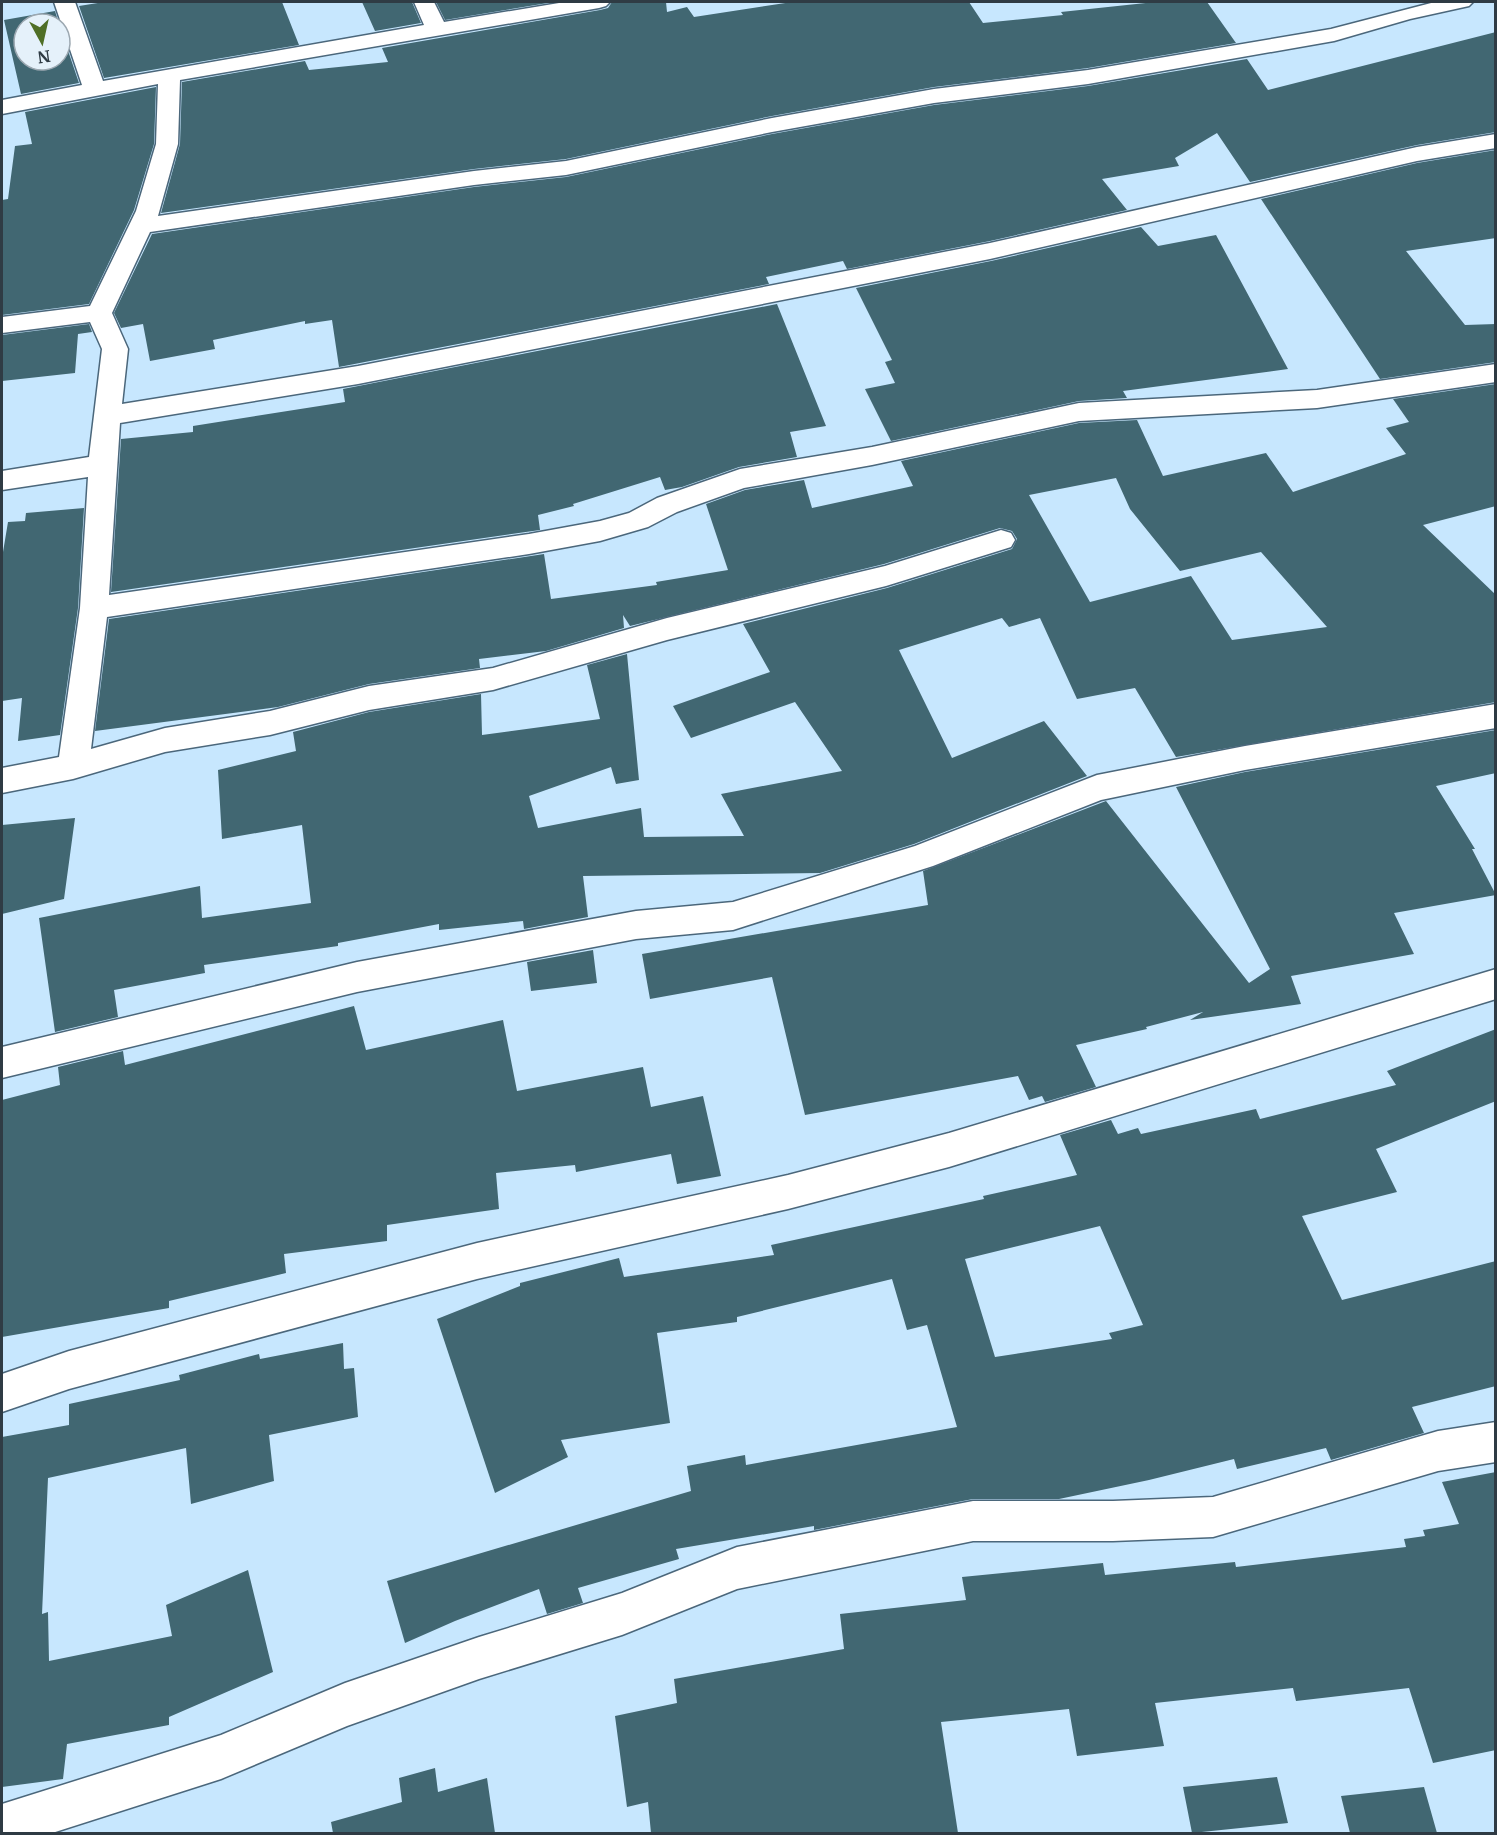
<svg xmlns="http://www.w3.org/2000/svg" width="1497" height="1835" viewBox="0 0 1497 1835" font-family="Merriweather,serif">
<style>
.building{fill:#416772;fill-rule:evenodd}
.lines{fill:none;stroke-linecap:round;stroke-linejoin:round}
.minor-casing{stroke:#4b677b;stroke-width:3}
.minor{fill:#fff;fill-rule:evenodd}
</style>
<rect width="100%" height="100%" fill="#c7e7fe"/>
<path class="building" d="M104,2H282L299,45L104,78L79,6Z
M362,2H412L421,23L375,31Z
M436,2H554L445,20Z
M612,2H666L667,12L687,7L694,17L792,2H969L983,23L1063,15L1061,12L1155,2H1207L1236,43L1088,68L934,87L772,116L566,159L474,169L161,213L180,144L182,82L305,61L309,70L388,62L382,48L600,10L608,8Z
M55,11L59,24H24V60H60V27L79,83L21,94L4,20Z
M1496,32V132L1417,145L1250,182L1217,133L1175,158L1179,166L1102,179L1127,210L990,241L847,269L843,261L766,277L769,284L339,367L332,320L305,324V321L213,340L215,349L150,361L143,324L121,328L114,313L152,234L474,187L566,177L772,134L934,105L1088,86L1247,59L1268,90Z
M156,87L154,144L134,210L89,304L2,315V200L8,199L15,146L32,144L25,112Z
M1496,150V238L1406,251L1465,325L1496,324V362L1380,379L1261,199L1417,163Z
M1141,227L1158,246L1216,235L1288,369L1123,391L1127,398L1079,401L891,441L865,389L895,383L885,362L892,360L856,288L991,261Z
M777,304L826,426L790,432L797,457L739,467L682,487L665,490L660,477L573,504L574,506L538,515L540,530L111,592L121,439L193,432V426L345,402L343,389Z
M89,324L92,332L78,334L75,373L2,381V335Z
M1496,384V506L1423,525L1496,595V702L1176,757L1135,688L1077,699L1040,618L1009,627L1002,618L899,650L952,758L1044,721L1087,776L914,844L820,873L583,876L588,917L524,929L523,921L439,930V924L338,943V946L204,965L205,973L114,990L118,1017L55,1032L39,918L200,886L202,918L311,903L302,825L222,839L218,770L296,751L293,732L369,712L481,694L482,735L600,719L587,665L627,654L639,780L616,784L611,767L529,796L538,828L641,808L644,837L744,836L721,794L842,771L795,702L691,738L673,706L770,672L743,624L887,588L1012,549L1017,539L1012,531L1000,528L884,564L630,626L623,615L624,628L546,651L479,659L480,668L369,684L278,707L95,731L109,619L544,554L551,599L657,585L656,582L728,570L706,504L745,490L804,480L812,508L913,486L901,461L1079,423L1137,420L1163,476L1266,453L1293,492L1406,454L1386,428L1409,422L1393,399ZM1116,478L1130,509L1180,571L1261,552L1327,627L1232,640L1191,576L1090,602L1029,495Z
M84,508L78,608L60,735L18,741L22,698L2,701V558L8,522L25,521L26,513Z
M1496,730V773L1436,786L1475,849H1472L1496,895L1394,913L1414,954L1291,976L1301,1004L1190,1020L1203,1012L1146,1027L1147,1029L1076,1045L1096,1087L1045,1102L1042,1096L1029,1100L1018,1076L805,1115L772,977L650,999L642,954L928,905L923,871L1106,801L1249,983L1270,969L1176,787L1245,772Z
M75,818L64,899L2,914V825Z
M593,950L597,983L531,991L527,962Z
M354,1006L366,1050L503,1020L517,1091L643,1067L651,1107L703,1096L721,1176L677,1184L671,1154L576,1172L575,1165L496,1173L499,1209L387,1225V1241L284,1254L286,1273L169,1301V1308L2,1337V1100L60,1085L58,1067L123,1051L125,1065Z
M1496,1029V1101L1376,1149L1397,1192L1302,1216L1342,1300L1496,1261V1386L1412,1407L1424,1433L1331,1460L1326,1448L1237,1469L1234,1459L1149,1480L1059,1499H973L814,1530V1526L676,1549L679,1559L578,1588L583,1603L547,1614L539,1589L455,1621L405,1643L387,1581L691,1491L687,1466L745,1455L746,1465L957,1427L927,1325L907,1330L892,1279L737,1317V1322L657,1333L670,1423L561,1440L568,1457L495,1493L437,1319L520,1286V1283L619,1258L624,1277L774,1255L771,1245L984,1199L983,1196L1077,1175L1060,1135L1111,1120L1118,1134L1138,1128L1141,1134L1256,1109L1260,1119L1396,1085L1387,1071ZM1100,1226L1143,1325L1109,1333L1112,1339L995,1357L965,1259Z
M343,1343L344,1369L354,1368L358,1417L269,1435L274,1481L191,1504L186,1448L48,1478L42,1614L48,1612L49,1661L172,1636L166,1605L248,1570L273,1672L169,1717V1725L67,1744L63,1779L2,1787V1437L69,1425V1404L180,1380L179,1375L259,1354L260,1359Z
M1496,1472V1750L1433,1763L1409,1688L1296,1701L1293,1688L1155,1703L1164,1746L1077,1756L1069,1709L941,1722L958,1833H651L648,1802L627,1807L615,1716L677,1703L674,1679L844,1649L840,1614L966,1600L962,1577L1103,1563L1105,1575L1235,1562L1236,1567L1406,1547L1404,1539L1425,1536L1423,1530L1459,1524L1442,1482Z
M435,1768L438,1792L487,1778L495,1833H333L331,1822L402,1802L399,1778Z
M1277,1777L1288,1823L1192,1833L1183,1787Z
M1424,1787L1437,1833H1350L1341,1796Z"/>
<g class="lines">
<defs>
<path id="minor" d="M54,2H75L103,81L424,25L414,2H434L444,22L565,2H610L606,6L599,8L180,80L178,144L158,216L474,171L566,161L772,118L934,89L1088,70L1331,29L1435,2H1473L1469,6L1410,19L1334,41L1088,84L934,103L772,132L566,175L474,185L150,232L112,313L128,349L122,404L358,366L990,243L1417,147L1496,134V148L1417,161L990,259L358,384L120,423L109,595L529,534L600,521L629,513L657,498L740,469L872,447L1079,403L1317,390L1496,364V382L1317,408L1079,421L872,465L744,488L677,512L648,527L600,541L529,554L107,617L91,749L165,728L270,711L369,686L493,668L667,618L885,566L1001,530L1011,533L1015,540L1011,547L886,586L667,640L493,690L369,710L270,735L165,752L73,779L2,793V768L59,757L80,608L88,477L2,490V471L89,457L102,349L90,322L2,333V317L90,306L136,211L156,144L158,84L2,114V100L82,85Z
M1496,704V728L1245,770L1101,800L933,866L733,930L636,939L357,992L2,1078V1047L357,962L636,911L733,902L915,846L1097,775L1245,746Z
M1496,969V999L949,1167L788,1209L477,1279L69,1389L2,1412V1374L69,1351L477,1243L788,1175L949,1133Z
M1496,1422V1462L1438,1471L1213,1537L1113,1541H973L737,1589L622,1635L479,1679L347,1726L221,1779L49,1834H2V1804L221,1735L345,1683L479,1637L622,1593L737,1547L973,1501H1113L1213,1497L1438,1431Z"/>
</defs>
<use href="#minor" class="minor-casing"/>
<use href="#minor" class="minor"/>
</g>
<rect width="1497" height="1835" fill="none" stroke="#2f3b44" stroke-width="6"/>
<g transform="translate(42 42) rotate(172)"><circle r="28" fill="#e5f1fa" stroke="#9ca8b1" stroke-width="1.5"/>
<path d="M0-4.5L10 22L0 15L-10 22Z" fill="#4f6f26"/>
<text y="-9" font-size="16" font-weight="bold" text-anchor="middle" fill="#2f3b44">N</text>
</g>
</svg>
